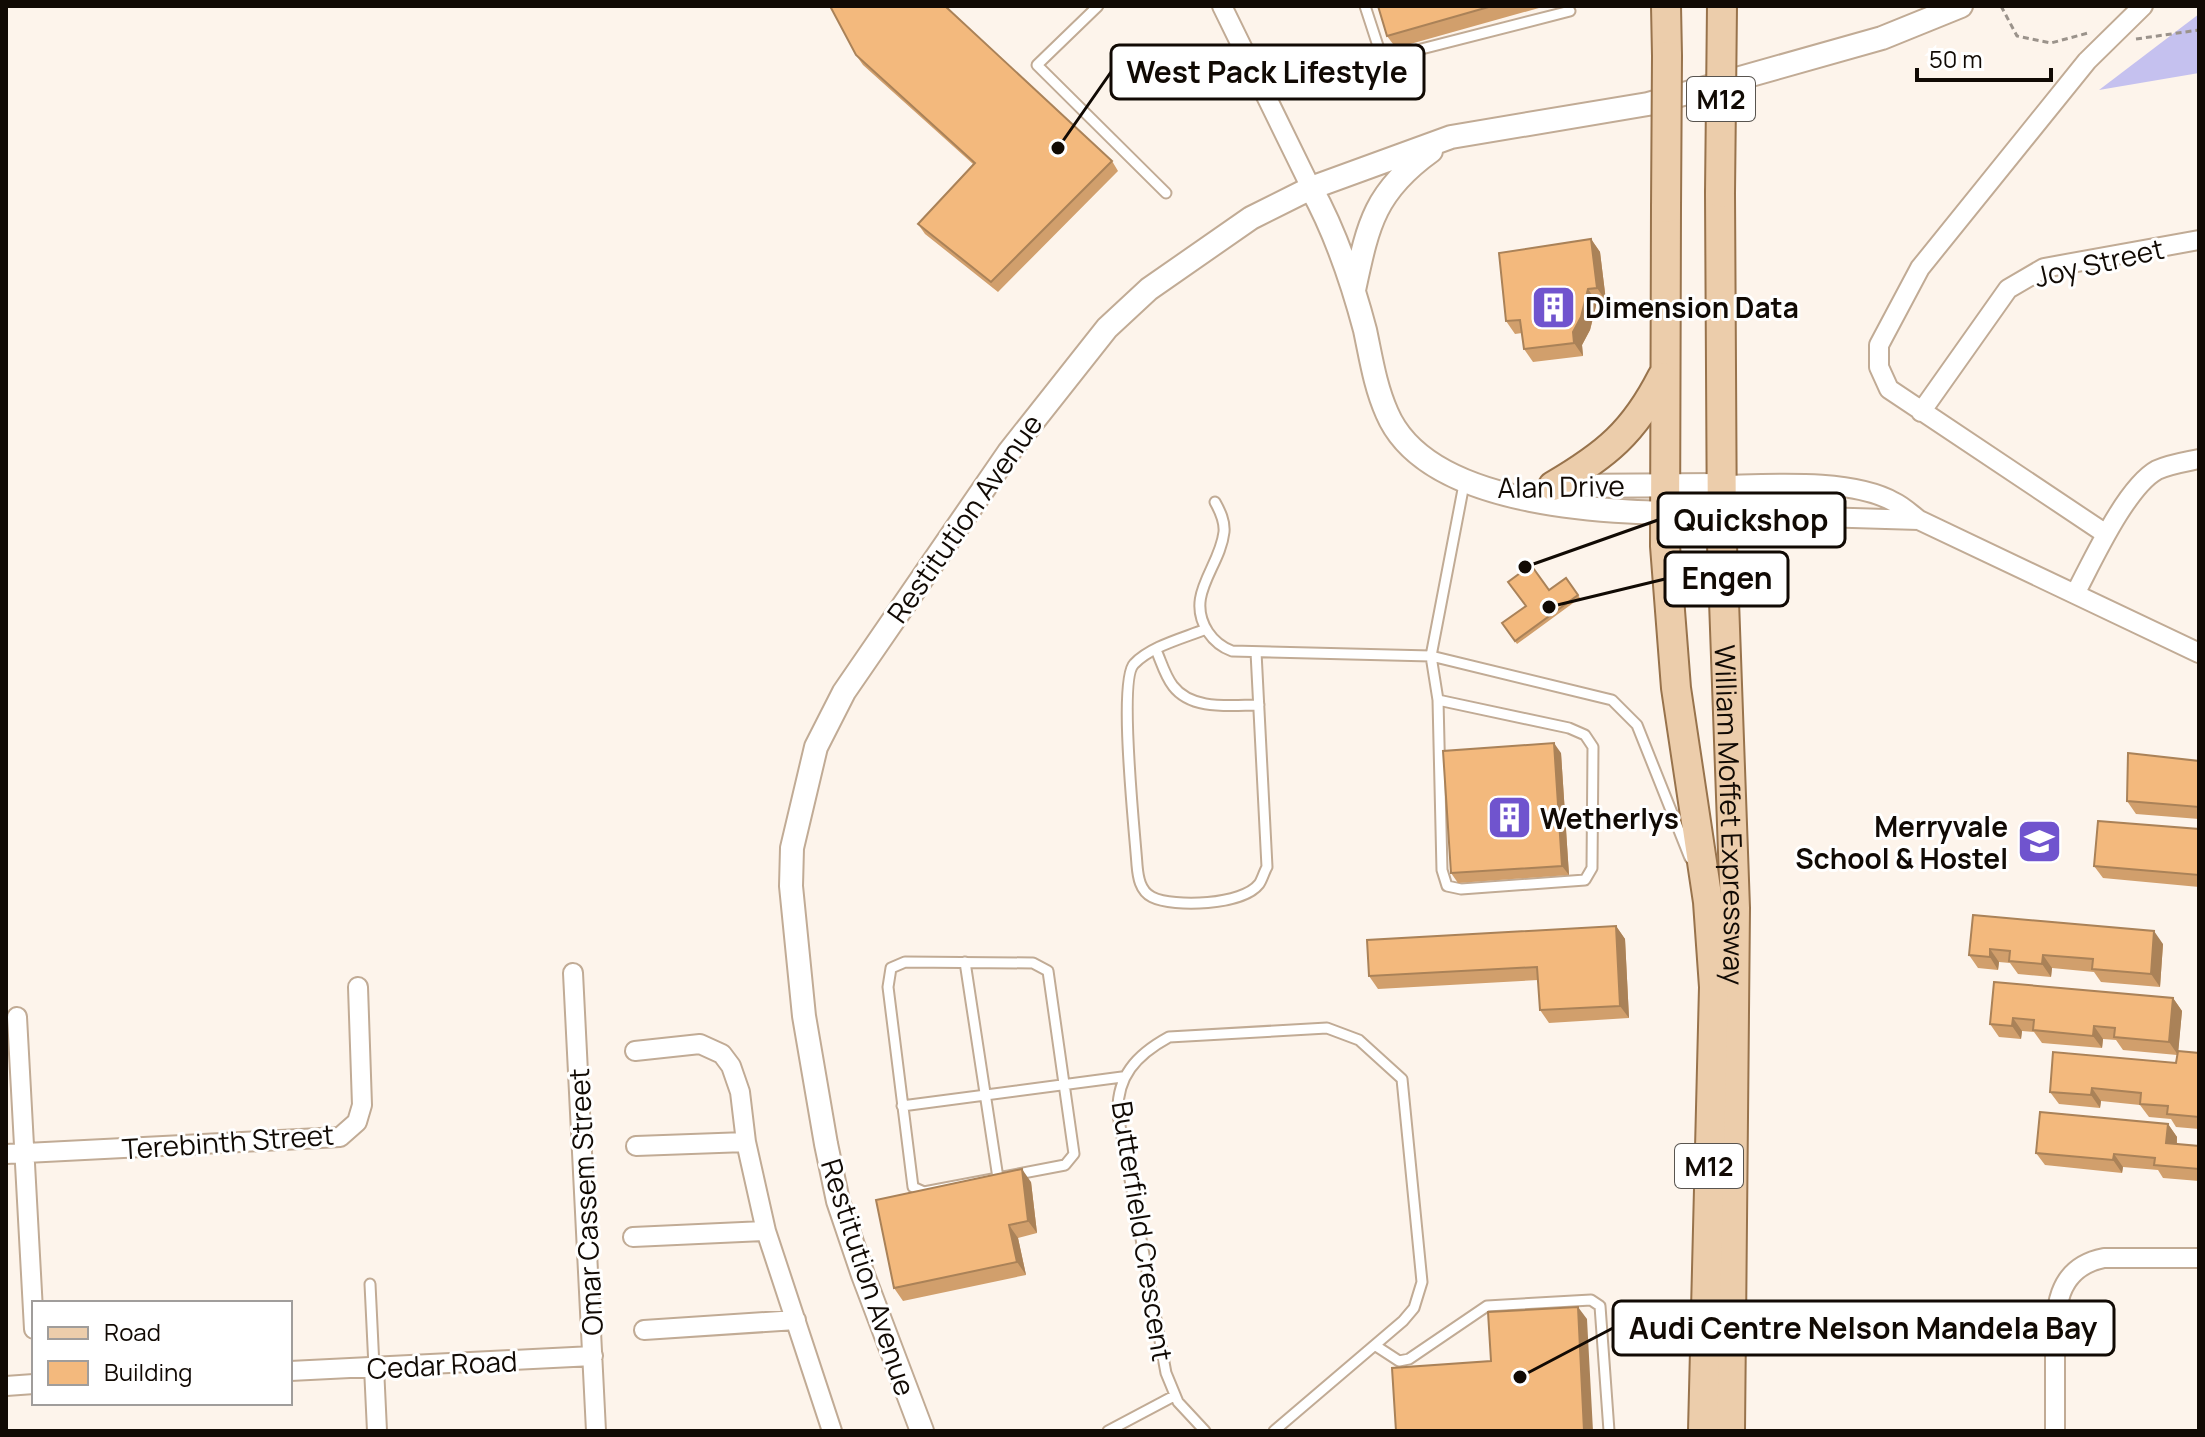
<svg xmlns="http://www.w3.org/2000/svg" width="2205" height="1437" viewBox="0 0 2205 1437" font-family="Manrope,sans-serif">
<style>
.green{fill:#c5c1ef}
.lines{fill:none;stroke-linecap:round;stroke-linejoin:round}
.service-casing{stroke:#c1ab95;stroke-width:13}
.minor-casing{stroke:#c1ab95;stroke-width:22}
.tertiary-casing{stroke:#c1ab95;stroke-width:26}
.primary-casing{stroke:#98734c;stroke-width:32}
.path{stroke:#9b938b;stroke-width:3;stroke-dasharray:6 4;stroke-linecap:butt}
.service{stroke:#fff;stroke-width:9}
.minor{stroke:#fff;stroke-width:18}
.tertiary{stroke:#fff;stroke-width:22}
.primary{stroke:#eccdab;stroke-width:28}
.primary-bridge-casing{stroke:#98734c;stroke-width:32;stroke-linecap:butt}
.primary-bridge{stroke:#eccdab;stroke-width:28}
.wall{fill:#d19f6c}
.shaded-wall{fill:#aa8258}
.building{fill:#f3b97d;stroke:#aa8258;stroke-width:2}
.labels{text-anchor:middle;dominant-baseline:central;stroke-width:6;stroke-linejoin:round;paint-order:stroke}
.shield{fill:#fff;stroke:#58544f;stroke-width:2}
.shield-label{font-size:26px;font-weight:bold;fill:#110a04}
.street-label{font-size:28px;fill:#110a04;stroke:#fff}
.poi-label{font-size:28px;font-weight:bold;fill:#110a04;stroke:#fff;text-anchor:start}
.leader{fill:none;stroke:#110a04;stroke-width:3}
.callout-dot{fill:#110a04;stroke:#fff;stroke-width:3}
.callout{fill:#fff;stroke:#110a04;stroke-width:3}
.callout-label{font-size:30px;text-anchor:middle;font-weight:bold;fill:#110a04}
</style>
<rect width="100%" height="100%" fill="#fdf4eb"/>
<path class="green" d="M2199,14V73L2099,90Z"/>
<g class="lines">
<defs>
<path id="service" d="M1098,6L1037,65L1166,193
M1365,6L1380,52L1390,57L1570,11
M1215,502C1220,511 1225,521 1224,532C1220,568 1184,595 1208,632C1214,641 1221,647 1232,651L1431,656L1612,700L1637,725L1690,858
M1206,629C1184,638 1151,646 1134,664C1118,680 1135,834 1137,865C1138,877 1140,891 1152,897C1174,908 1243,905 1259,884C1262,880 1264,872 1267,867L1256,652
M1156,650C1161,661 1165,676 1173,686C1192,711 1231,705 1259,705
M1438,700L1569,728L1585,735L1593,747L1592,868L1585,880L1461,889L1447,886L1442,870L1438,700L1431,656L1465,479
M905,962L1033,963L1048,971L1074,1154L1065,1165L924,1192L913,1187L888,987L891,968Z
M965,962L998,1178
M902,1106L1122,1077
M370,1284L374,1367
M1376,1346L1399,1361L1409,1359L1487,1306L1591,1300L1600,1306L1609,1431
M1108,1431L1174,1396
M1205,1431L1178,1402L1166,1373L1118,1115C1116,1077 1136,1055 1169,1037L1327,1028L1359,1040L1402,1079L1422,1282L1414,1308L1403,1321L1274,1431"/>
<path id="minor" d="M1222,6L1311,188
M1921,412L2008,289L2044,268L2199,240
M1722,485C1771,484 1851,478 1894,502C1903,506 1911,514 1919,520L2199,653
M1722,514L1919,520
M2106,534L1889,389L1879,367V345L1920,268L2087,61L2143,6
M2075,594C2092,562 2126,487 2157,470C2170,464 2185,462 2199,459
M573,973L596,1431
M17,1017L34,1329
M635,1051L700,1044L722,1054L731,1066L740,1092L746,1142L766,1231L832,1431
M636,1146L746,1142
M6,1154L340,1137L357,1122L362,1105L358,987
M633,1237L766,1231
M644,1330L796,1320
M374,1367L377,1431
M290,1371L593,1356
M6,1386L34,1384
M2055,1431C2055,1406 2055,1381 2055,1356C2055,1314 2053,1268 2104,1258H2199"/>
<path id="tertiary" d="M1311,188C1336,233 1352,281 1365,330C1371,358 1375,386 1387,413C1430,514 1630,513 1722,514
M1354,290C1368,225 1374,192 1431,151
M1553,486L1722,485
M922,1431L863,1275L838,1201L826,1144L804,1016L791,886L792,848L816,747L844,692L1009,452L1107,328L1149,289L1251,218L1311,188L1451,137L1648,104L1882,38L1961,6"/>
<g id="primary">
<path d="M1666,6L1667,56"/>
<path id="s1" d="M1720,193L1722,545L1735,908L1730,1431"/>
<path d="M1666,208L1665,546L1676,688L1708,902L1714,987L1703,1431"/>
<path d="M1553,486C1606,455 1634,432 1662,377"/>
</g>
</defs>
<use href="#service" class="service-casing"/>
<use href="#minor" class="minor-casing"/>
<use href="#tertiary" class="tertiary-casing"/>
<use href="#primary" class="primary-casing"/>
<path class="path" d="M2001,6L2017,36L2051,43L2088,33
M2136,39L2199,30"/>
<use href="#service" class="service"/>
<use href="#minor" class="minor"/>
<use href="#tertiary" class="tertiary"/>
<use href="#primary" class="primary"/>
<defs>
<path id="primary-bridge" d="M1720,193L1722,6
M1666,208L1667,56"/>
</defs>
<use href="#primary-bridge" class="primary-bridge-casing"/>
<use href="#primary-bridge" class="primary-bridge"/>
</g>
<path class="wall" d="M1378,6H1546L1396,48L1387,36Z
M856,55L1112,161L1118,171L998,292L925,234L918,224L973,164L863,65Z
M1591,239L1600,252L1606,301L1597,302L1590,330L1582,345L1583,356L1533,362L1524,349L1522,333L1515,334L1506,321Z
M1566,578L1580,598L1517,644L1502,623Z
M1561,753L1569,875L1458,883L1451,873Z
M2199,761V819L2136,814L2127,801Z
M2199,829V887L2103,878L2094,866Z
M1973,915L2163,944L2160,987L2101,982L2094,972L2052,968L2051,977L2018,974L2010,963L1999,962L1998,970L1978,968L1969,955Z
M1616,926L1625,939L1629,1018L1549,1023L1540,1010L1538,980L1378,989L1369,976Z
M1994,982L2173,998L2182,1011L2178,1051L2199,1053V1129L2176,1127L2171,1119L2149,1117L2140,1105L2101,1101L2100,1108L2059,1104L2050,1092L2176,1063L2177,1055L2123,1050L2116,1040L2103,1039L2102,1048L2042,1043L2034,1032L2022,1031L2021,1039L1999,1037L1990,1024Z
M2168,1124L2177,1137V1144L2199,1146V1181L2163,1178L2158,1170L2123,1167L2122,1173L2045,1165L2036,1153Z
M1031,1182L1037,1233L1018,1238L1026,1275L903,1301L894,1288Z"/>
<path class="shaded-wall" d="M1591,239L1600,252L1606,301L1597,288Z
M1588,289L1597,302L1590,330L1582,345L1583,356L1574,343L1573,332Z
M1554,743L1561,753L1569,875L1562,866Z
M1616,926L1625,939L1629,1018L1620,1006Z
M2154,931L2163,944L2160,987L2151,974Z
M1990,949L1999,962L1998,970L1990,957Z
M2043,955L2052,968L2051,977L2042,964Z
M2173,998L2182,1011L2178,1055L2169,1042Z
M2013,1018L2022,1031L2021,1039L2012,1026Z
M2094,1026L2103,1039L2102,1048L2093,1036Z
M2092,1088L2101,1101L2100,1108L2091,1095Z
M2168,1124L2177,1137L2176,1156L2166,1143Z
M2114,1154L2123,1167L2122,1173L2113,1160Z
M1022,1169L1031,1182L1037,1233L1028,1221Z
M1009,1225L1018,1238L1026,1275L1017,1262Z
M1578,1307L1587,1319L1593,1431H1584Z"/>
<path class="building" d="M830,6H945L1112,161L991,282L918,224L975,163L856,55Z
M1378,6H1492L1387,36Z
M1591,239L1597,288L1588,289L1581,317L1573,332L1574,343L1524,349L1520,320L1506,321L1499,253Z
M1531,565L1549,590L1566,578L1578,595L1515,641L1502,623L1526,606L1508,582Z
M1554,743L1562,866L1451,873L1443,751Z
M2128,753L2199,761V807L2127,801Z
M2098,821L2199,829V875L2094,866Z
M1973,915L2154,931L2151,974L2092,969L2093,959L2043,955L2042,964L2009,961L2010,951L1990,949V957L1969,955Z
M1616,926L1620,1006L1540,1010L1537,967L1369,976L1367,940Z
M1994,982L2173,998L2169,1042L2114,1037L2115,1028L2094,1026L2093,1036L2033,1030L2034,1020L2013,1018L2012,1026L1990,1024Z
M2178,1051L2199,1053V1117L2167,1114L2168,1106L2140,1104L2141,1093L2092,1088L2091,1095L2050,1092L2053,1052L2176,1063Z
M2040,1112L2168,1124L2166,1143L2199,1146V1169L2154,1165L2155,1158L2114,1154L2113,1160L2036,1153Z
M1022,1169L1028,1221L1009,1225L1017,1262L894,1288L876,1200Z
M1578,1307L1584,1431H1396L1392,1368L1491,1361L1488,1312Z"/>
<defs>
<symbol id="building-square" viewBox="-11 -11 22 22"><rect x="-9" y="-9" width="18" height="18" rx="4" fill="#7054ce" stroke="#fff"/><path d="M-4-6H4V6H1V3H-1V6H-4ZM-2.5-4.3h1.7v1.8h-1.7ZM.8-4.3h1.7v1.8H.8ZM-2.5-1h1.7V.8h-1.7ZM.8-1h1.7V.8H.8Z" fill="#fff"/></symbol>
<symbol id="school-square" viewBox="-11 -11 22 22"><rect x="-9" y="-9" width="18" height="18" rx="4" fill="#7054ce" stroke="#fff"/><path d="M0-5L7-2L0 1L-7-2ZM-4 1L0 2.5L4 1V4Q0 6-4 4Z" fill="#fff"/></symbol>
</defs>
<g fill-rule="evenodd">
<use href="#building-square" x="1528" y="282" width="51" height="51"/>
<use href="#building-square" x="1484" y="792" width="51" height="51"/>
<use href="#school-square" x="2014" y="816" width="51" height="51"/>
</g>
<g class="labels">
<g class="shield">
<rect x="1687" y="77" width="68" height="44" rx="6"/>
<rect x="1675" y="1144" width="68" height="44" rx="6"/>
</g>
<g class="shield-label">
<text x="1721" y="99">M12</text>
<text x="1709" y="1166">M12</text>
</g>
<g class="street-label">
<text transform="translate(2099 262) rotate(-13)">Joy Street</text>
<text transform="translate(1561 486) rotate(-1)">Alan Drive</text>
<text transform="translate(964 518) rotate(-55)">Restitution Avenue</text>
<text stroke="none"><textPath href="#s1" startOffset="622">William Moffet Expressway</textPath></text>
<text transform="translate(228 1141) rotate(-4)">Terebinth Street</text>
<text transform="translate(585 1202) rotate(-93)">Omar Cassem Street</text>
<text transform="translate(1143 1231) rotate(81)">Butterfield Crescent</text>
<text transform="translate(869 1277) rotate(72)">Restitution Avenue</text>
<text transform="translate(442 1364) rotate(-3)">Cedar Road</text>
</g>
<g class="poi-label">
<text x="1585" y="307">Dimension Data</text>
<text x="1540" y="818">Wetherlys</text>
<text x="2008" y="826" text-anchor="end">Merryvale<tspan x="2008" dy="32">School &amp; Hostel</tspan></text>
</g>
</g>
<path class="leader" d="M1058 148L1111 72M1525 567L1658 520M1549 607L1665 579M1520 1377L1613 1328"/>
<g class="callout-dot">
<circle cx="1058" cy="148" r="8"/>
<circle cx="1525" cy="567" r="8"/>
<circle cx="1549" cy="607" r="8"/>
<circle cx="1520" cy="1377" r="8"/>
</g>
<g class="callout">
<rect x="1111" y="45" width="313" height="54" rx="8"/>
<rect x="1658" y="493" width="187" height="54" rx="8"/>
<rect x="1665" y="552" width="123" height="54" rx="8"/>
<rect x="1613" y="1301" width="501" height="54" rx="8"/>
</g>
<g class="callout-label">
<text x="1267" y="83">West Pack Lifestyle</text>
<text x="1751" y="531">Quickshop</text>
<text x="1727" y="589">Engen</text>
<text x="1863" y="1339">Audi Centre Nelson Mandela Bay</text>
</g>
<rect width="2205" height="1437" fill="none" stroke="#110a04" stroke-width="16"/>
<rect x="32" y="1301" width="260" height="104" fill="#ffffff" stroke="#a09d9b" stroke-width="2"/>
<rect x="48" y="1327" width="40" height="12" fill="#eccdab" stroke="#a09d9b" stroke-width="2"/>
<text x="104" y="1341" font-size="24" fill="#110a04">Road</text>
<rect x="48" y="1361" width="40" height="24" fill="#f3b97d" stroke="#a09d9b" stroke-width="2"/>
<text x="104" y="1381" font-size="24" fill="#110a04">Building</text>
<path d="M1917 68v12h134v-12" fill="none" stroke="#110a04" stroke-width="4"/>
<text x="1929" y="68" font-size="24" fill="#110a04" stroke="#ffffff" stroke-width="6" paint-order="stroke">50 m</text>
</svg>
